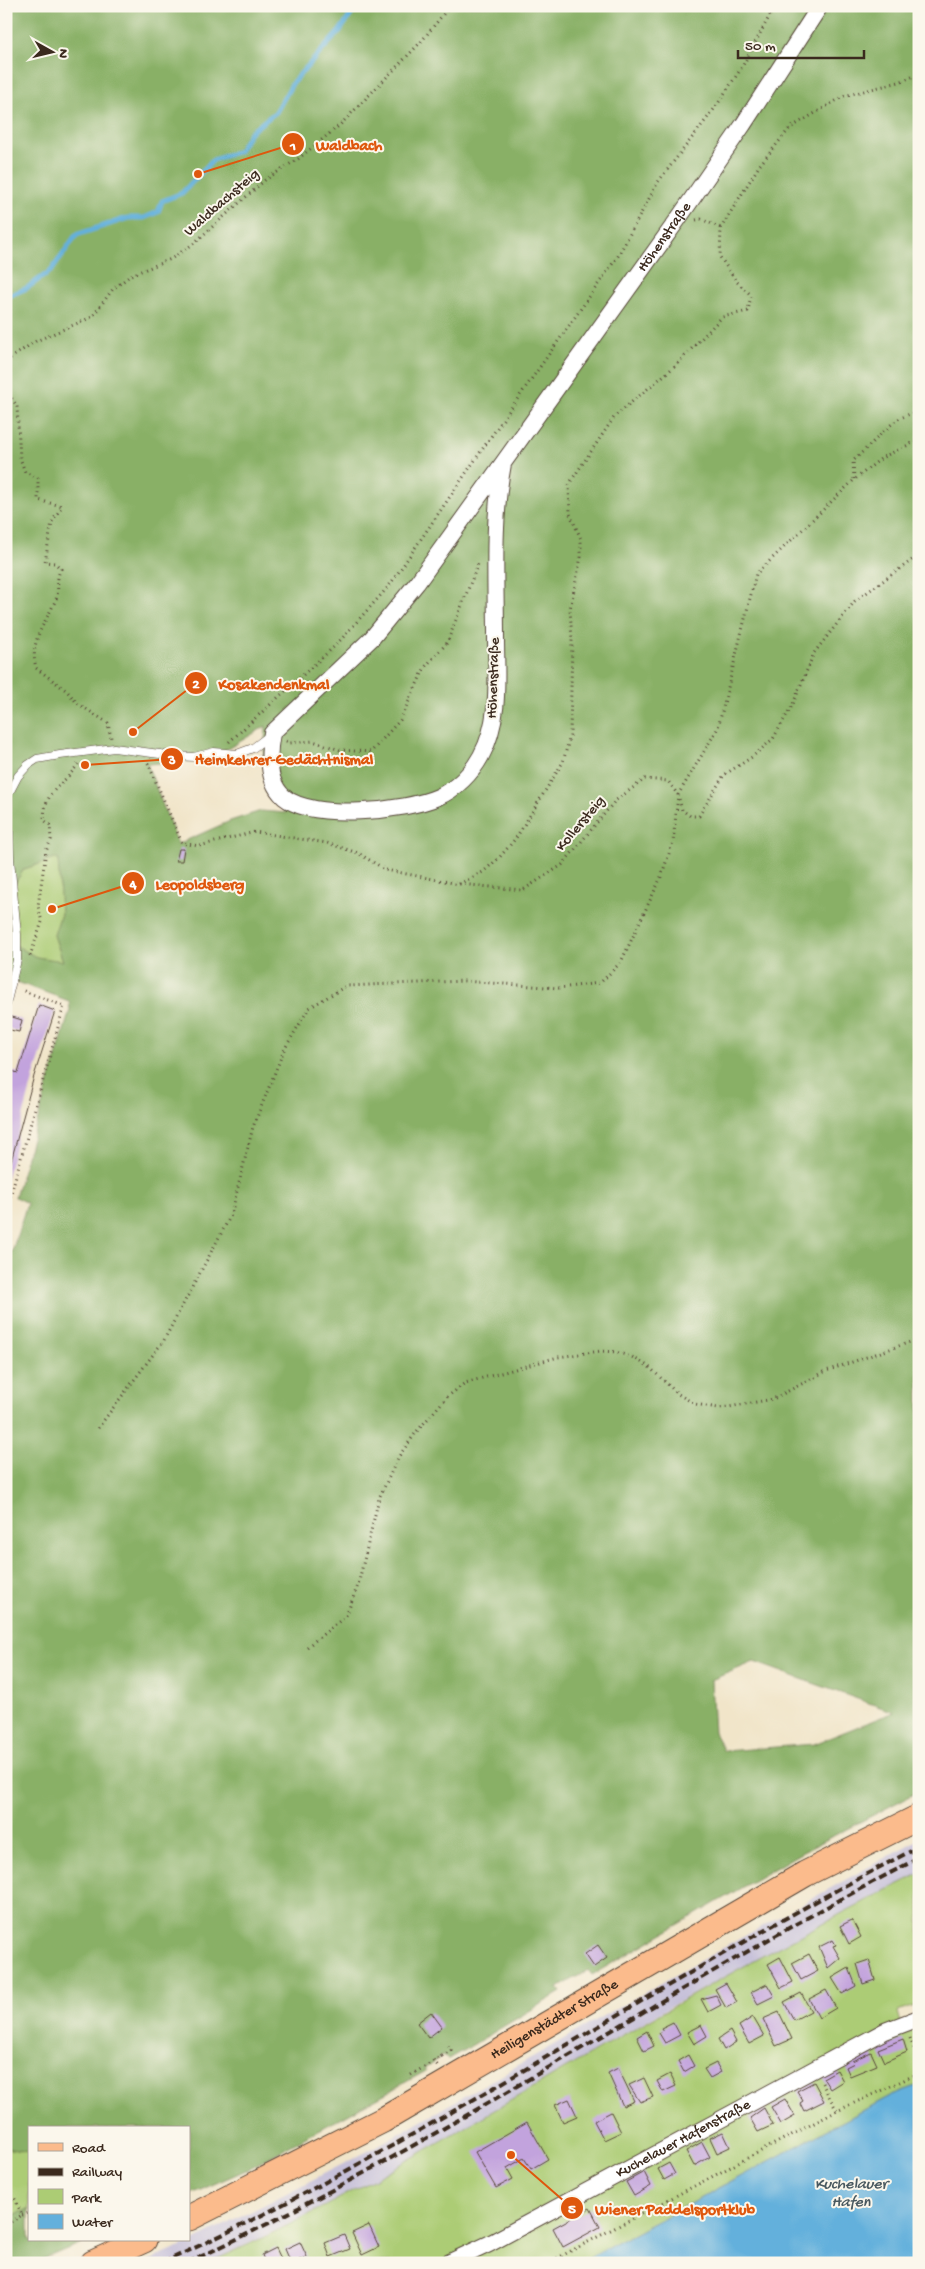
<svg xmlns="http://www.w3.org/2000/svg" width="925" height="2269" viewBox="0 0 925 2269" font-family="'Gochi Hand',sans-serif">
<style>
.industrial{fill:#c6c0d9}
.green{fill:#accc74;stroke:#747b49}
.forest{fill:#89b066;stroke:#626d42;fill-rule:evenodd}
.water{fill:#63b0dc;stroke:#4f6d7d}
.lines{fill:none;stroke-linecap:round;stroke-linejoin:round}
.stream{stroke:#63b0dc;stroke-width:5}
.building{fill:#c2a3dd}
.service-casing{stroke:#564638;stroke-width:9}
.minor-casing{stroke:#564638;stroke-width:18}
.primary-casing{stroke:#564638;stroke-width:27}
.path{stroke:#564638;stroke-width:3;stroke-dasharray:1 4;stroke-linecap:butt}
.service{stroke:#fff;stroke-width:8}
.minor{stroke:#fff;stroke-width:16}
.primary{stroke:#fbbb8c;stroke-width:25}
.rail{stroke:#3b2a1e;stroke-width:4;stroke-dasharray:8 4;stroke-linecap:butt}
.labels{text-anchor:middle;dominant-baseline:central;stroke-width:4;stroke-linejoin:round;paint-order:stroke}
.street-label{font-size:15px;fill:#3b2a1e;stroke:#fbf7ec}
.water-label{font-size:16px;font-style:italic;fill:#495960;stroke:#fbf7ec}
.leader{fill:none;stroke:#df570d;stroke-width:2}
.callout-dot{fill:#df570d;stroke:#fbf7ec;stroke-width:2}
.mark-label{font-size:15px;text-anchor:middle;font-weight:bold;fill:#fff}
.callout-label{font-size:16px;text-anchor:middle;font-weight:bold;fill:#df570d;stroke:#fbf7ec;stroke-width:4;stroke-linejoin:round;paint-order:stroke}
</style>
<rect width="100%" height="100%" fill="#fbf7ec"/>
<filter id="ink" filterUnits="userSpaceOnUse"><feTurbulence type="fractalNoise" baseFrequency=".02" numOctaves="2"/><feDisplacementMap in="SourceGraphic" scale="10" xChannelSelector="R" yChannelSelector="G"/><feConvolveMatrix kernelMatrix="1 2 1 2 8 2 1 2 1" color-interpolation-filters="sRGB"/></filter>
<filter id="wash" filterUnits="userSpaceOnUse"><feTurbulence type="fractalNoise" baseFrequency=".0096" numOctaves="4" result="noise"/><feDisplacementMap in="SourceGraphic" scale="20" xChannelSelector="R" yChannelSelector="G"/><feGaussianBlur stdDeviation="1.12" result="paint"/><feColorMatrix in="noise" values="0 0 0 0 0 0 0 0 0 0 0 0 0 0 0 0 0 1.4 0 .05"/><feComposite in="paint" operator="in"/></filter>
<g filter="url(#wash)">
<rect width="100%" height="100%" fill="#f1e5c9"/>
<path class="industrial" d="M919,1839V1874L861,1903L671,2006L355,2192L209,2263H144L190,2243L370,2150L705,1958Z"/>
<path class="green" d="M59,857L61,914L54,935L63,962L36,957L6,940V897L24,869Z
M919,1874V2004L898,2012L904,2034L919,2029V2085L892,2095L580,2263H208C322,2213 427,2149 534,2087C660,2013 787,1939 919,1874Z
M6,2148L29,2152V2209L6,2218Z"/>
<path class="forest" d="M6,6H919V1791L799,1854L592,1975L588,1970L558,1988L561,1992L464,2050L448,2059L442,2056L424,2068L426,2071L246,2170L189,2195V2128H29V2152L6,2148V1251L12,1252L27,1203L15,1197L70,1010L69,1001L6,978V940L36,957L63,961L54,935L61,914L58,858L24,869L6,897ZM266,726L263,763L279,803L286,813L261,811L230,821L178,844L147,764L202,760L214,757ZM754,1662L894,1712L814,1744L724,1751L714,1733L711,1680Z
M29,2209V2240H89L33,2263H6V2218Z"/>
<path class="water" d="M919,2085V2263H580L892,2095Z"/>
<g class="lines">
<path class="stream" d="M6,297L27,288L52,270L76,235L128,218H144L158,212L162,201L182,193L213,160L239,151L250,132L276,112L293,82L339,32L357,6"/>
</g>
<g id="blocks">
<path class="building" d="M179,849H184L182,861H176Z
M39,1005L55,1011L34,1076L6,1180V1069L18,1073Z
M9,1016L22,1020L19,1032L6,1029Z
M852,1920L861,1937L849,1944L840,1926Z
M833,1940L836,1945L833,1946L840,1958L828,1968L819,1947Z
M598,1945L607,1958L594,1967L585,1954Z
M809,1954L818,1971L801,1980L792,1963Z
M780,1957L793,1982L781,1988L768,1964Z
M869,1960L875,1980L863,1984L857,1964Z
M849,1968L856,1986L842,1994L832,1978Z
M726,1983L737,2002L726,2008L715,1989Z
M767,1984L774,1996L758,2004L751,1992Z
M826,1990L836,2008L819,2018L809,1999Z
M801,1993L811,2011L794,2020L784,2002Z
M716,1995L721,2005L708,2012L701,1999Z
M431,2012L442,2027L428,2038L417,2023Z
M779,2012L792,2039L776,2046L763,2019Z
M753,2017L764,2036L749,2044L739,2026Z
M673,2022L680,2035L665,2043L659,2033L663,2031L661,2028Z
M701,2025L707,2036L694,2044L687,2032Z
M647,2031L654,2046L644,2051L637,2037Z
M730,2031L736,2042L724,2050L718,2039Z
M903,2039L907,2052L884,2062L878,2049Z
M871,2052L877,2065L850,2076L846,2067L854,2063L852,2061Z
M688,2055L694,2066L684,2072L678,2061Z
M716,2063L721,2072L710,2078L704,2069Z
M618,2068L634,2101L623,2106L608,2073Z
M837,2070L843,2081L830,2089L823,2078Z
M670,2074L676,2086L663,2092L657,2081Z
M644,2078L653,2097L640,2102L629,2085Z
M814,2082L824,2101L804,2111L800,2103L803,2101L797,2091Z
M569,2099L577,2116L563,2122L555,2105Z
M785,2099L795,2116L781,2124L771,2107Z
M764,2108L773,2125L758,2132L750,2118Z
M611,2112L621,2132L604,2140L594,2121Z
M527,2122L548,2159L531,2169L524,2158L507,2168L513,2179L496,2188L475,2152Z
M723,2132L730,2147L717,2153L710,2138Z
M702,2142L710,2157L694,2166L686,2151Z
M669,2163L675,2174L664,2180L658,2169Z
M644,2172L651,2186L634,2196L626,2182Z
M590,2208L600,2227L563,2247L553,2228Z
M369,2225L379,2247L362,2255L352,2233Z
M344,2235L350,2249L330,2257L325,2243Z
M300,2242L307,2257L291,2263L285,2249Z
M276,2248L283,2263H265L262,2255Z"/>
</g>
</g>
<g filter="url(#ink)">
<use href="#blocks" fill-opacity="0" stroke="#564638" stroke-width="1"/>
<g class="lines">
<defs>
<path id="service" d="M6,1005L17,960V934L10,859L8,795L18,776L28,765L37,759L60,755L114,748L175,756L194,757L214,752L237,754L253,748L270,735"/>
<g id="minor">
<path id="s1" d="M503,464C492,521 496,579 496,637C496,676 501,720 481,756C472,773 456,789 438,797C406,811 313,821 284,797C266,781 268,754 272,733L372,638L417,583L676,222L743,125L820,6"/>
<path id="s2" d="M448,2263L489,2244L885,2031L919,2018"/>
</g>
<g id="primary">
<path id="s3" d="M189,2218L383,2120L805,1874L919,1817"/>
<path d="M93,2263L144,2240"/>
</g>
</defs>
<use href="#service" class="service-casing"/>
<use href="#minor" class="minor-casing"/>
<use href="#primary" class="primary-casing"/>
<path class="path" d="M696,220L701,219L721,228
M6,361L36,341L92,317L113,289L131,275L171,259L193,244L265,180L298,159L340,125L420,43L450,6
M6,390L17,406L20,458L25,472L38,478V500L62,506L52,522L45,562L55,563L61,569C55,579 60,589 56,599C46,623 29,640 36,668L67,691L77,703L108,723L111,738
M854,479L853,461L896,420L919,410
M286,741L290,743L313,741L340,750L371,752L400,720L425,667L447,643L478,564
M229,742L336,645L389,586L490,438L618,256L658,182L715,108L742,67L775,6
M148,763L182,843L199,846L255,832L327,843L358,853L386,870L459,884L523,890L562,865L615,801L645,779L668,781L678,795L682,810L690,816H699L724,775L752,757L773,739L793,704L814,653L855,601L919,555
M459,884L483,872L499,858L516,838L563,762L570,736L572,640L570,609L581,557V539L570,514L569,484L615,416L675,366L722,317L748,311L751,295L736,281L720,257L721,228L759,166L790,128L844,96L899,82L919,74
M30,956L42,922L38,906L46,851L51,840L50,825L44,820C44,789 64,786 78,764
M6,1211L64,1006L21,990
M98,1428L164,1340L231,1215L253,1127L284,1050L309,1008L346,986L464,981L559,988L600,983L621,962L661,877L673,842L678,795L718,728L756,574L854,480L883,457L919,440
M307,1647L346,1616L358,1585L379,1498L399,1456L417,1431L446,1398L465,1383L558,1357L601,1351L616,1352L632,1357L648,1366L678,1394L695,1404L718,1408L729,1407L773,1399L826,1371L919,1339
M910,2038L919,2062
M442,2056L451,2050L448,2046
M411,2075L442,2056L434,2061L438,2066
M822,2083L837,2111
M6,2195L14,2197L22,2215L8,2224
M22,2215L29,2213
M548,2263L837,2111L919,2073"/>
<use href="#service" class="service"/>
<use href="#minor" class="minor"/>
<use href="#primary" class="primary"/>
<path class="rail" d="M162,2263C425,2144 662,1977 919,1847
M187,2263C440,2145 671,1985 919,1858"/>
</g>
</g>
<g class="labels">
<g class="street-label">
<text transform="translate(222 203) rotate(-41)">Waldbachsteig</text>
<text stroke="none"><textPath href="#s1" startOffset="1216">Höhenstraße</textPath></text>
<text transform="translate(494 678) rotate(-88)">Höhenstraße</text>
<text transform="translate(581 824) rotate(-50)">Kollersteig</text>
<text stroke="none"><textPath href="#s3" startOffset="416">Heiligenstädter Straße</textPath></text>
<text stroke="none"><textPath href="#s2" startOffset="266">Kuchelauer Hafenstraße</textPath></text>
</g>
<g class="water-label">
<text x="851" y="2185">Kuchelauer<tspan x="851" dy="18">Hafen</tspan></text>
</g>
</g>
<path class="leader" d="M198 174L293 144M133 732L196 683M85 765L172 759M52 909L133 883M511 2155L572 2208"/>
<g class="callout-dot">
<circle cx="198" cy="174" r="5"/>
<circle cx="133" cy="732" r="5"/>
<circle cx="85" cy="765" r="5"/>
<circle cx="52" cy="909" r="5"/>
<circle cx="511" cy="2155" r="5"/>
<circle cx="293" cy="144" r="12"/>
<circle cx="196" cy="683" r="12"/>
<circle cx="172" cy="759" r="12"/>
<circle cx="133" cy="883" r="12"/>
<circle cx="572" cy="2208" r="12"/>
</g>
<g class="mark-label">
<text x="293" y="150">1</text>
<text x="196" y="688">2</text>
<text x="172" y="764">3</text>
<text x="133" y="888">4</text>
<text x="572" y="2213">5</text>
</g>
<g class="callout-label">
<text x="349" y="150">Waldbach</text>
<text x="274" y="689">Kosakendenkmal</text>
<text x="284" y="764">Heimkehrer-Gedächtnismal</text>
<text x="200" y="889">Leopoldsberg</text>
<text x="675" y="2214">Wiener Paddelsportklub</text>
</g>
<rect width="925" height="2269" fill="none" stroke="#fbf7ec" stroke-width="25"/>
<rect x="28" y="2126" width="162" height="115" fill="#fbf7ec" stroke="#aea59a"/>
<rect x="38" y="2143" width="25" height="8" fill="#fbbb8c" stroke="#aea59a"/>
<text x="72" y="2152" font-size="15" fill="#3b2a1e">Road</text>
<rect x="38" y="2168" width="25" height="8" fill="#3b2a1e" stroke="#aea59a"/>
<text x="72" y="2176" font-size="15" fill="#3b2a1e">Railway</text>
<rect x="38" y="2189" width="25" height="15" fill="#accc74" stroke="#aea59a"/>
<text x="72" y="2202" font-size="15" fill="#3b2a1e">Park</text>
<rect x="38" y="2214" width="25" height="15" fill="#63b0dc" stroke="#aea59a"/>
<text x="72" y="2226" font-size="15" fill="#3b2a1e">Water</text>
<g transform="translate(52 52) rotate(98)" stroke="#fbf7ec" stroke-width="4" paint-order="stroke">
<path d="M0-4L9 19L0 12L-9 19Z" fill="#3b2a1e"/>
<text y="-8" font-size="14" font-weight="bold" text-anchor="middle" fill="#3b2a1e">N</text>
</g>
<path d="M738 50v8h126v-8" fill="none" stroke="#3b2a1e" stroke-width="2.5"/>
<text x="745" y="50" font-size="15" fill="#3b2a1e" stroke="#fbf7ec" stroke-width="4" paint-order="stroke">50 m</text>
</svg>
